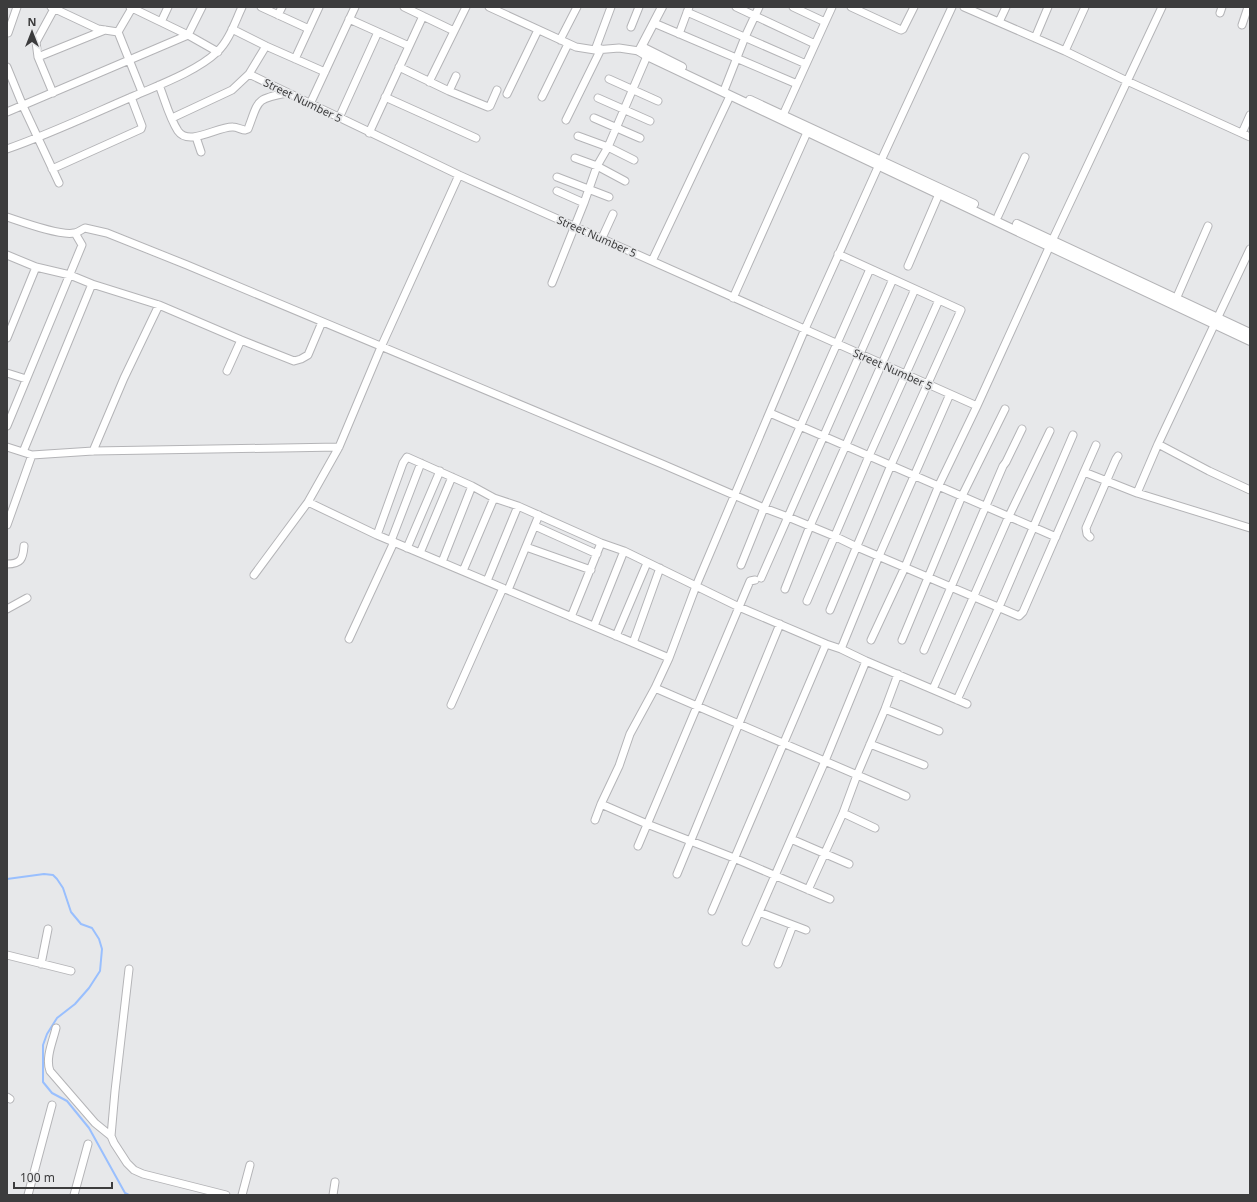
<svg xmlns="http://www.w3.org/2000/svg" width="1257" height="1202" viewBox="0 0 1257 1202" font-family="'Noto Sans',sans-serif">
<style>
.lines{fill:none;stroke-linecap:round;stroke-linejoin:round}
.stream{stroke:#99bffe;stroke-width:2}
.minor-casing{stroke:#b4b4b7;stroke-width:9}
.tertiary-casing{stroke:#b4b4b7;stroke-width:10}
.minor{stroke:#fff;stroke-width:7}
.tertiary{stroke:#fff;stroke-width:8}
.labels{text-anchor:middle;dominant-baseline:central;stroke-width:3.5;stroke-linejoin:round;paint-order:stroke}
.street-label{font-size:11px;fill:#3c3c3d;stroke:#e7e8ea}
</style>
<rect width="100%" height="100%" fill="#e7e8ea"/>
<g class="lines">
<path class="stream" d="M7,879L44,874L53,875L57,879L63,888L71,912L81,924L92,928L99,939L102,949L100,971L89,988L75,1004L57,1018L47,1034L43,1045V1082L52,1093L67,1101L89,1128L125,1193L129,1195"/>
<defs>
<path id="minor" d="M51,7L98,29L118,32L142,92
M130,7L188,35L218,52
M261,7L309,29
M404,7L454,31
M489,7L576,47L595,50L619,48L639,51
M736,7L815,44
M793,7L825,22
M851,7L901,30L903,29L914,7
M964,7L1065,51L1127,81L1250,137
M687,12L806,64
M1220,13L1222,7
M278,15L282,7
M349,19L409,46
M161,22L168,7
M999,22L1006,7
M654,23L797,84
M1242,25L1248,7
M631,27L639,7
M232,29L266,46L325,72
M118,32L132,8
M8,33L17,7
M679,34L689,7
M1035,38L1048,7
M560,40L577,7
M595,50L611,7
M1065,51L1085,7
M38,57L105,30
M295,59L319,7
M7,67L23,106L59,183
M399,67L449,91L488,107L490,106L497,90
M249,74L459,175L977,406
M609,79L658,101
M429,82L466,7
M159,85C165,100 169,117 178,131C189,147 218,126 233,127C237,127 242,130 245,130L248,129C259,100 255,99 287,93
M725,88L745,37L759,7
M449,91L456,76
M53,93L38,57L36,42L54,9
M507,94L538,30
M385,97L476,138
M542,97L568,44
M598,98L650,121
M310,104L355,7
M7,112L188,35L202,7
M783,115L832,7
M172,118L232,90L249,74L266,46
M339,118L378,32
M594,118L640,138
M566,120L601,49
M369,133L423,16
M1242,133L1250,115
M578,136L608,147L634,160
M196,137L201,152
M7,149C50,134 92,114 134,96C159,85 197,71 217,52C229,41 235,22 242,7
M575,158L597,166L625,181
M52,169L141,129L142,126L131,97
M557,177L609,197
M557,191L584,203
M998,216L1025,157
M7,217C22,222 60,236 74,233C78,233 82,229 85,228L107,233L187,265L662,464L764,508L788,517L834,536L857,547L1019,616L1023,612L1084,472L1137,493L1250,528
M602,238L613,214
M7,255L36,267L70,275L92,284L159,305L241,340L294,361L301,359L308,355L322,322
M652,261L730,96
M908,266L939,194
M552,283L584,203L597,166L608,147L647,56
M733,298L809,128
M1176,299L1208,226
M7,338L36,267
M227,371L241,340
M7,373L26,379
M770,413L1056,537
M7,426L82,245L75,233
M1158,444L1209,471L1250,490
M7,447L32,455L93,451L339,447
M93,451L124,378L159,305
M23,452L92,284
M1084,472L1096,445
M1137,493L1158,444L1250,249
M308,502L377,535L669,658
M7,525L32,455
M535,526L597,554
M377,535L403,463L407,457L472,486L494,498L518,506L601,543L624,551L739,607L826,644L841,649L866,661L967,704
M1090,537L1087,534L1086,528L1116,459L1118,456
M391,541L421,463
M526,547L591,570
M407,548L440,471
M420,553L452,477
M442,562L472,486
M7,564C21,564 23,559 24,546
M741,565L764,508L870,269
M463,571L494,498
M254,575L308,502L339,447L381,347L459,175
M761,578L893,279
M487,581L518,506
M785,589L810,526L915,289
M508,590L539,515
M807,601L869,456L939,300
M7,609L27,598
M830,610L891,465L961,310L838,254
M571,617L601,543
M594,626L624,551
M616,636L647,563
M349,639L394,542
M871,640L905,567L939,485L977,406L1052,241L1162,7
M902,640L962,496L1005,409
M633,643L660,568
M841,649L879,556L950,394
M924,650L1003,466L1006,462L1022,429
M655,688L906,796
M933,689L1009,516L1050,431
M957,700L999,607L1073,435
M451,705L503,588
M885,709L939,731
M870,744L924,765
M601,804L647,824L734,858L830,899
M843,813L875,828
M595,820L601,804L619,766L630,734L655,688L669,658L696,586L805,329L878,167L952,7
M791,839L849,864
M638,846L750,581L755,580
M677,874L780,624
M808,890L843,813L857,775L885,709L898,674
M712,911L826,644
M759,912L806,930
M746,942L825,761L866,661
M7,955L71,971
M41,964L48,929
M778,964L793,925
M129,969L115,1091L111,1136L114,1143L127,1163L134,1170L143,1174L226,1195
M56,1028C53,1041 45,1058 50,1071L95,1123L111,1136
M7,1097L10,1099
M28,1195L52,1105
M74,1195L88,1144
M242,1195L250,1165
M333,1195L335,1182"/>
<path id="tertiary" d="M662,7L639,51L647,56C847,152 1049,246 1250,341
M642,47L682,67
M750,100L974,204
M1017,224L1250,333"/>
</defs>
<use href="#minor" class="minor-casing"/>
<use href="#tertiary" class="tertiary-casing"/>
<use href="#minor" class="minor"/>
<use href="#tertiary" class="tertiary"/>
</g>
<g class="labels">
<g class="street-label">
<text transform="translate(303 100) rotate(26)">Street Number 5</text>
<text transform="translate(597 236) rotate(24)">Street Number 5</text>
<text transform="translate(893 369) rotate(24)">Street Number 5</text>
</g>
</g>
<rect width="1257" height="1202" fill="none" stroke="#3c3c3d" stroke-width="16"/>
<g transform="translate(32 32)" stroke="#e7e8ea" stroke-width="3" paint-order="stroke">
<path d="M0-3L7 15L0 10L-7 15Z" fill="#3c3c3d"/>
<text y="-6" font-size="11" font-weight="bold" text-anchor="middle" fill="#3c3c3d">N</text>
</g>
<path d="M14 1182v6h98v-6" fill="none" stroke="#3c3c3d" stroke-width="2"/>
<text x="20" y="1182" font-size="12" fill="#3c3c3d" stroke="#e7e8ea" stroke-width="3" paint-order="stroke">100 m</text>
</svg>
